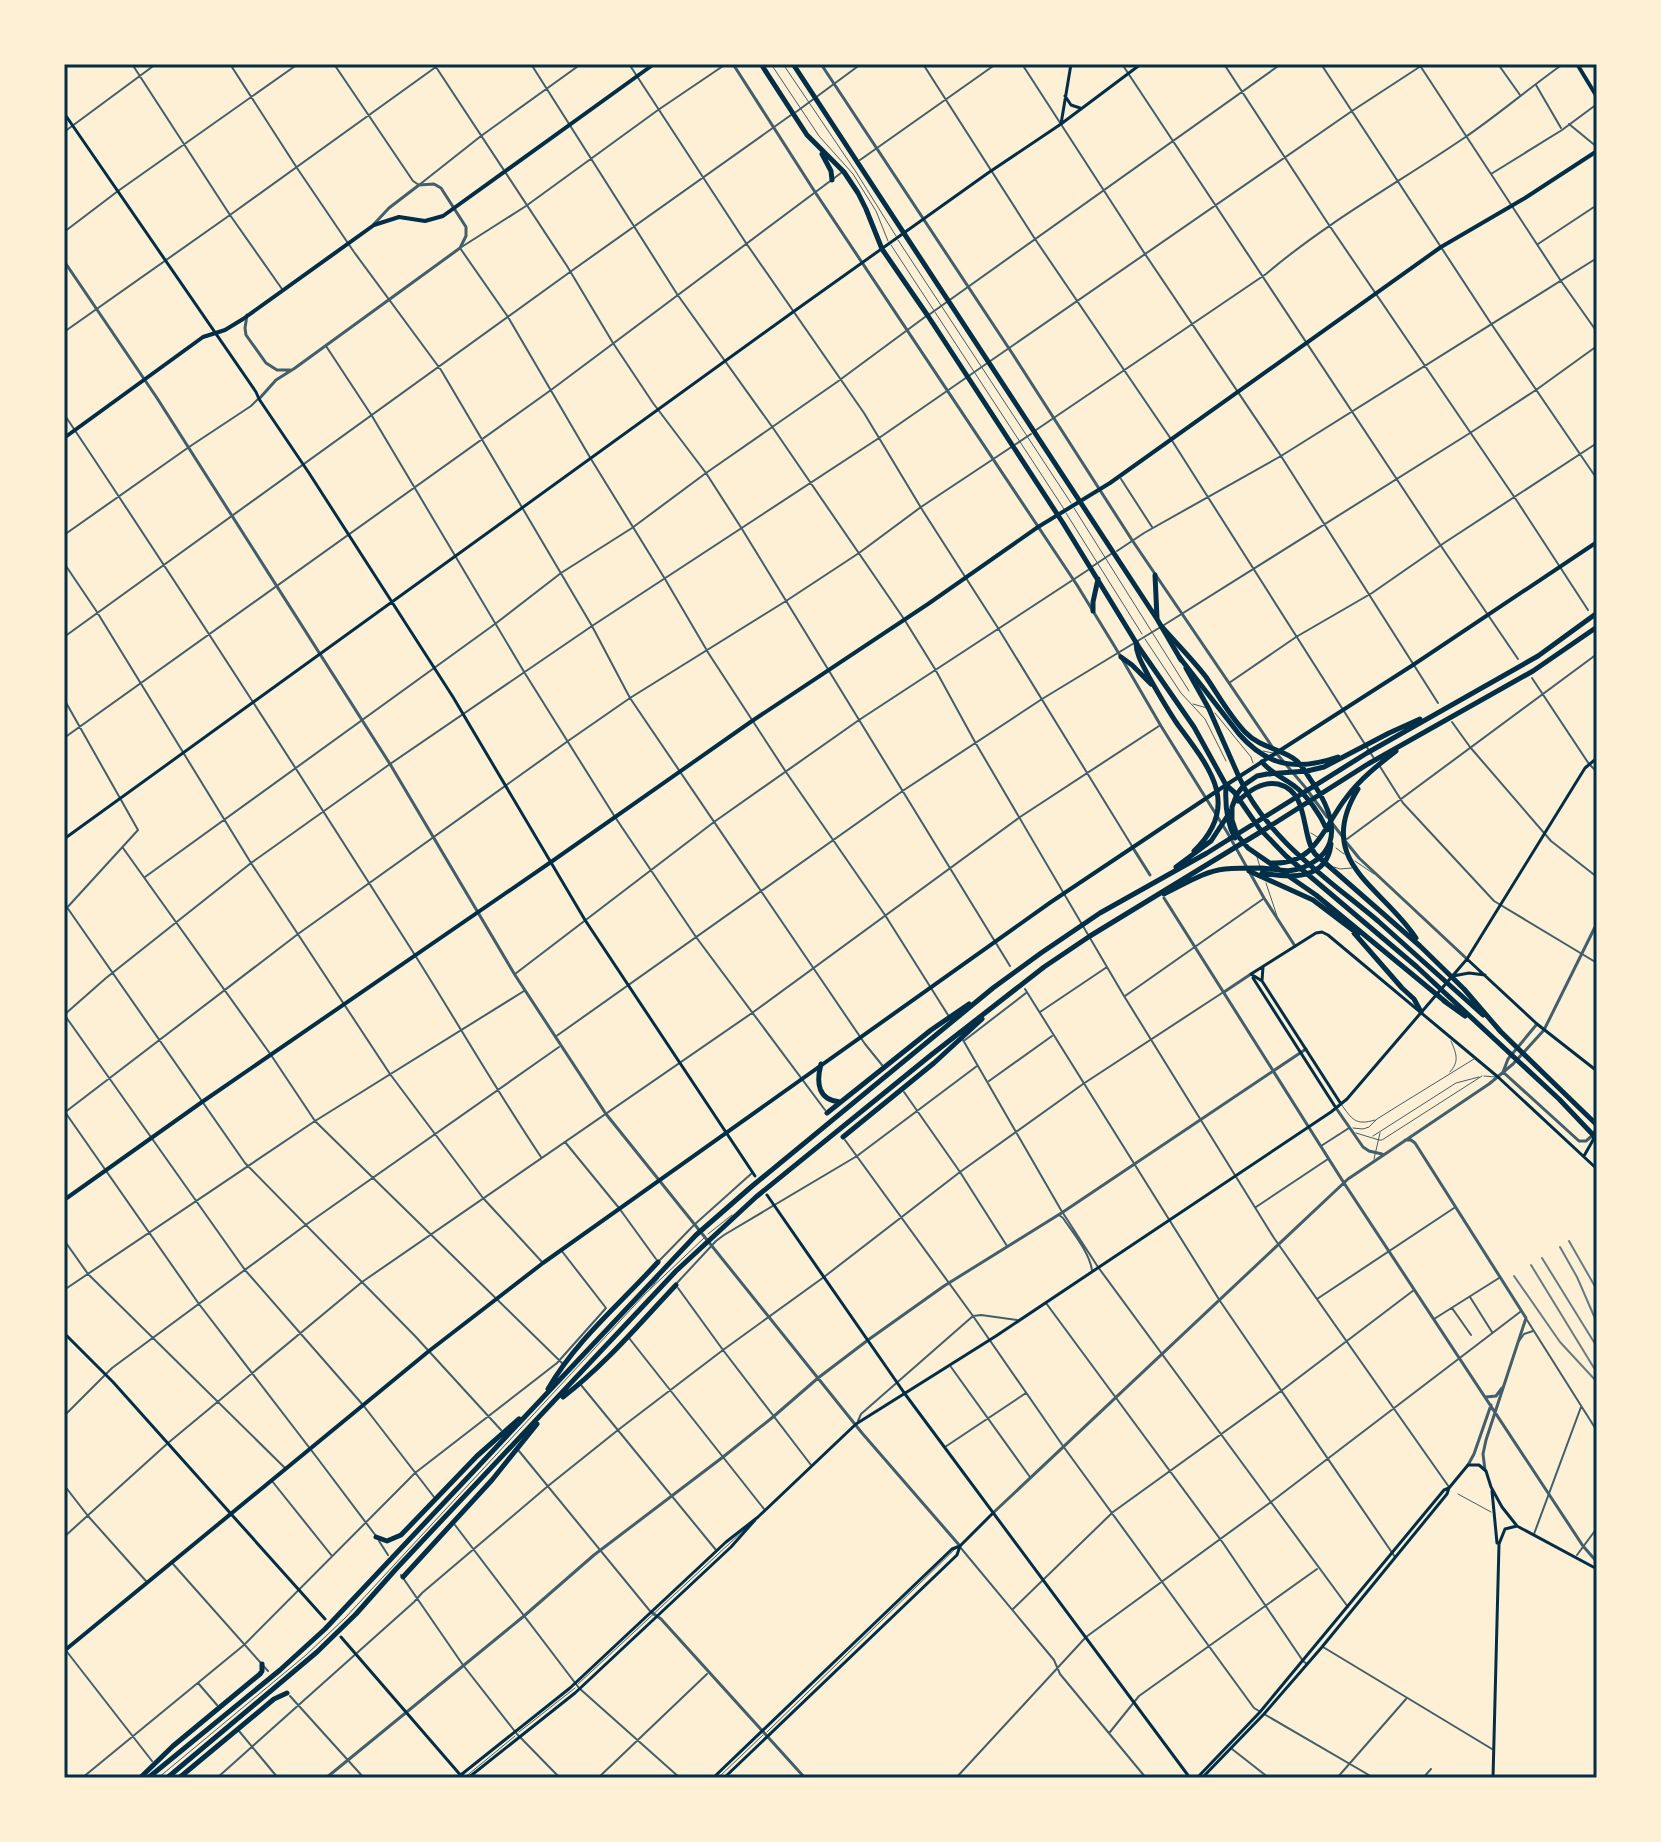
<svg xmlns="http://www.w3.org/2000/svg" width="1661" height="1842" viewBox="0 0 1661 1842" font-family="Merriweather,serif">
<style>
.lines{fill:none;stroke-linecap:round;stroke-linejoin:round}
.service{stroke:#3f606c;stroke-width:1}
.minor{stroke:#3f606c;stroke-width:2}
.tertiary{stroke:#3f606c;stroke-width:3}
.secondary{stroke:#003049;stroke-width:3}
.primary{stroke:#003049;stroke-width:4}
.trunk{stroke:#003049;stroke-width:5}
.motorway{stroke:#003049;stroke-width:5}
.rail{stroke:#657d81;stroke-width:2}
.neatline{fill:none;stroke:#003049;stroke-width:3}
</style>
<rect width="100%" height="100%" fill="#fdf0d5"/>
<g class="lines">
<path class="service" d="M771,64L819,136L853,174L876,211L888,241
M783,64L856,172L896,236
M1594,64L1597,70
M898,240L1071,503
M891,245L1064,509
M1074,508L1189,691
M1066,513L1142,634
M1145,639L1181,693L1205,719L1226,761
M1193,704L1207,708
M1215,713L1251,757L1253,763
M1263,751L1273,753
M1311,833L1319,838
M1336,848L1344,854
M1257,857L1260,867
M1355,861L1374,874
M1334,867L1340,869L1352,868
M1266,883L1277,916
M1450,1072C1460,1061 1456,1053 1451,1041
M1484,1076L1495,1077
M1341,1104C1352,1119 1355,1126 1375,1120
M1353,1128L1363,1129L1369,1127L1377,1119L1401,1104L1474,1059
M1356,1133L1379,1140H1382L1482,1076
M1373,1136L1456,1083L1479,1077
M1374,1159L1380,1133
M708,1234L732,1215
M650,1289L659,1278
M1458,1494L1491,1512
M578,1684L744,1530
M519,1732L575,1688
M767,1732L955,1549
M158,1778L306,1655L345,1618L645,1294L704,1238
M464,1778L515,1736
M718,1778L763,1735"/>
<path class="minor" d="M132,64L230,215L282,289
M230,64L297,168L354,252L441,370L592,626L630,698L814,969L865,1044L882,1065
M334,64L413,181L419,185L481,136L581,64
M434,64L567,266L613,343L653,403L706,473L742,529L1010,966
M531,64L677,294L773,428L904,619L935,669L975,742L1124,996L1274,1238L1449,1487
M629,64L746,243L864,413L923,511L998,628L1132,846
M726,64L658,110L526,206L460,248L508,317L591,459L665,579L709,654L786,772L885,915L948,1015
M923,64L1035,239L1171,439L1375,760
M1022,64L1145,254L1281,456L1438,703
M1122,64L1441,546L1518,659
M1224,64L1327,222L1517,501L1588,610
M1321,64L1492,325L1597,479
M1419,64L1561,281L1597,332
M1498,64L1520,95
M1536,85L1561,128
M796,112L861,64
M1569,124L1597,147
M64,132L156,64
M860,160L996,64
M1491,174L1562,130L1597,104
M64,232L118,191L298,64
M1538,244L1597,205
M930,314L1281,64
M64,332L230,215L440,64
M326,346L372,416L526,675L615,817L696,937L825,1110
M64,414C183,592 298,771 413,952C456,1020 496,1090 541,1157
M1036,430L1266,274C1327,222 1398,183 1464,138C1498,115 1529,88 1563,64
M1121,479L1152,527
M64,535L189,447L251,406L258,399
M1117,551L1144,533L1281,456L1597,258
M64,563L97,612L251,863L390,1074L483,1198L543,1263
M1093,566L1111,554
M1164,625L1470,433L1536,390L1597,346
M64,637L570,272L791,115
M1532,678L1589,764L1597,772
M1229,683L1296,637L1372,593L1444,543L1597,443
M64,699L138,830L64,911
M1452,722L1470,747L1551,841L1597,877
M64,738L551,390L841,173
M1379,765L1403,803L1494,901L1597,963
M1347,839L1597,654
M123,848L271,1055L315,1121L562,1363
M145,877L495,624L561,573L632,528L706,473L837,382L925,317
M64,903L245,1163L415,1336L501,1430
M515,974L714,822L859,720L1088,570
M1025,989L1220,1301L1395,1557
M1125,996L1263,899
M1040,1012L1107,967
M64,1015L106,978L251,863L390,764L592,626L879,438L1352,111L1424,64
M66,1017L245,1270L363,1405L434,1497
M555,1037L904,790L1042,699L1159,628
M963,1040L1061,1210L1098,1267L1348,1607
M965,1040L1026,993
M989,1081L1052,1036
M904,1092L960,1172L1007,1246
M65,1112L199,1304L318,1459L376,1536
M64,1113L298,934L568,741L630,698L786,601L859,553L921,507L1031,434
M845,1140L973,1316L1063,1446L1254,1708L1259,1711
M565,1142L619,1208L656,1259
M1321,1146L1349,1128
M1256,1207L1328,1159
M1059,1215L1063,1218C1073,1233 1089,1252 1092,1270
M64,1240L88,1274L285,1468
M658,1262L694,1225L752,1173
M676,1284L716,1241L724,1235L857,1156L977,1066
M678,1288L723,1350L811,1465
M64,1290L315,1121L524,991
M1470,1297L1492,1332
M1317,1299L1454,1208
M1046,1303L1223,1543L1303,1661L1307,1664
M1452,1308L1471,1335
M1434,1319L1499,1278
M1527,1320L1597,1431
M629,1338L764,1509
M1519,1341L1524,1334L1533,1331
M951,1367L1030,1477
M581,1385L716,1550
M64,1416L112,1368L307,1224L559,1047
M858,1421L861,1414L973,1316L981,1315L1017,1320
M945,1447L1026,1393
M519,1451L650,1611
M272,1481L332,1556
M64,1485L88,1516L146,1581
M455,1525L579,1688L680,1778
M1534,1534L1581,1407
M64,1537L168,1443L362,1282L752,1013L1020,817L1159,726
M379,1541L388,1555
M960,1547L1054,1660L1060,1674L1146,1778
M1577,1555L1597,1528
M173,1564L268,1671
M401,1575L463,1665L517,1734L560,1778
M1013,1609L1113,1512L1281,1391L1414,1290
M1323,1647L1492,1749
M64,1648L152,1761
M198,1683L217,1705
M290,1696L364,1778
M1264,1714L1374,1778
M239,1731L278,1778
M1110,1732L1139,1696L1317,1569
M1232,1749L1269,1778
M64,1772L69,1778
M82,1778L244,1645L415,1473L557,1363L606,1308L561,1250
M217,1778L414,1602L422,1593L548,1486L618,1430L723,1350L824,1277L960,1172L1083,1084L1222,993
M598,1778L707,1674
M956,1778L1086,1637L1271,1502L1520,1312
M1337,1778L1406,1699
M1423,1778L1431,1769"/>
<path class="tertiary" d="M733,64L815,192L1077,585L1115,647L1161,726L1227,832L1264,898L1295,946
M821,64L1012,353L1132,540L1273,748
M64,261L157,398L390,764L515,975L606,1114L862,1433L960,1546
M247,315L245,328L246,335L266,363L277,370H290
M259,399L276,380L295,368L460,248L466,236V227L441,188L434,184L419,185L389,208L374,224
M1277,754L1305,787L1327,817
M1332,823L1342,836
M1346,842L1359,858L1467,959
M1133,848L1150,875
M1164,898L1344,1183L1583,1546L1597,1562
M1224,992L1251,974
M1503,1072L1579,1141H1586L1593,1135
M1503,1072L1508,1059L1537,1024
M1336,1108L1363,1147L1369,1151L1382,1154
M1405,1140H1411L1415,1143L1526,1318L1486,1440L1483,1454L1485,1470
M1486,1397L1496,1396L1502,1388
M1468,1465L1474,1454L1491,1405
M993,1513L1348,1179L1489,1084L1513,1064L1544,1030L1597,923
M651,1612L661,1619L805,1778
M326,1778L524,1616L594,1555L723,1457L773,1417L818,1378L868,1340L944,1286L1063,1212L1306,1049"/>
<path class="secondary" d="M1065,96L1071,105L1080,108
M64,113L256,392L259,399L309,473L453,697L585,920L755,1176
M1061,124L1071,64
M64,839L793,312L988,173L1061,124L1141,64
M1467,959L1537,1024L1597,1071
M1251,974L1316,933L1322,932L1328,935L1498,1077L1597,1169
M1251,974L1262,981L1341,1104
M1453,976L1469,973L1485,975
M1253,978L1336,1108
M1262,981L1263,967
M1584,1156L1593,1140L1596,1127
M767,1195L905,1394L1190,1778
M64,1333L113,1382L325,1619
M1492,1491L1497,1543
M341,1637L463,1778
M457,1778L570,1688L726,1542L758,1517L856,1424L996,1336L1331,1112L1347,1099L1467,959L1585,768L1597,758
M468,1778L575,1693L731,1547L755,1520
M713,1778L952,1549L960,1546L993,1513
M724,1778L957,1555L960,1546
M1197,1778L1260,1712L1444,1490L1449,1488
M1202,1778L1264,1714L1322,1647L1447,1494L1449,1488L1468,1465H1479L1486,1471L1491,1487L1502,1507L1517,1526L1597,1569
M1493,1778L1499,1544L1505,1529L1517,1526"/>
<path class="primary" d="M1577,64L1597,97
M64,438L203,337L225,330L243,319L374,225L399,217L425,221L443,216L654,64
M64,1200L202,1102L551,862L752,721L928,604L1038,527L1110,483L1441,247L1525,198L1597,151
M64,1651L429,1351L543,1263L1051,902L1226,785L1413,665L1597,542"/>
<path class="trunk" d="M761,64L807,135L844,172L858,193L866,209L882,249L928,316L1063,523L1140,649L1194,727L1226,785
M793,64L1157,619L1181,660
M822,154L831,171L832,180
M1155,575L1157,618
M1093,611V602L1098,579
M1186,668L1209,709L1239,777"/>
<path class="motorway" d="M1162,627C1176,643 1193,660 1206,677C1219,696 1229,715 1245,732C1261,749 1284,749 1297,761C1304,768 1309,778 1315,786C1334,815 1344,850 1304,867C1289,874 1277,869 1262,868C1250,868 1237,868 1225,869C1204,871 1183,885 1164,894
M1136,642C1136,655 1143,665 1149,677C1158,693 1167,709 1178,725C1209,767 1242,805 1194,851
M1121,657L1132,665L1151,684
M1180,658L1239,734C1268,767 1297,771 1338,757
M1420,719L1389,733L1324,767L1307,771L1267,774L1257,776L1244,785L1237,794L1232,807V820L1237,835L1248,848L1316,895L1447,1003
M1262,762C1271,773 1282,777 1293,785C1307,795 1320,814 1327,830
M1239,777C1267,839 1328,879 1378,921C1413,952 1448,984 1483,1015
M1226,785L1234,792L1259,828L1286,856L1417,967L1559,1099L1597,1139
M1226,786C1225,803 1227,823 1235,838
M1358,789C1313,862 1382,886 1416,938
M1238,801C1249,791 1262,781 1278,784C1310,792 1300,833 1315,854L1420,946L1464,989L1501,1032
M1272,863C1316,865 1324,826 1346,798C1360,779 1378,765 1396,751
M1176,867L1211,841L1232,809
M1249,871L1313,900L1358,934
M1262,873C1289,878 1327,881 1331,844
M1354,933L1402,988L1414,999L1421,1012
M1444,1001L1465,1016
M1499,1030L1597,1125
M821,1064C816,1083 818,1100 840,1102
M827,1113L931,1030L969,1004
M843,1137L934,1063L982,1019
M548,1389C576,1340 621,1303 658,1262
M563,1397C605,1365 640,1323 676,1285
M376,1537L387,1541L401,1535L477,1456L519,1419
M403,1577L492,1480L537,1424
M140,1778L173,1746L260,1674L262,1671V1664
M148,1778L280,1670L325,1629L696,1235L751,1187L993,988L1041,953L1100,913L1207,853L1367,753L1538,656L1597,613
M167,1778L317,1652L356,1614L396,1569L676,1271L756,1197L931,1055L1044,967L1090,936L1267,828L1368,764L1533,671L1597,627
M179,1778L274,1699L287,1693"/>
<path class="rail" d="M1569,1241L1597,1290
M1560,1247L1577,1277L1597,1323
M1542,1258L1597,1347
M1531,1265L1594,1368
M1514,1276L1560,1342L1597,1382"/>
</g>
<rect width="1661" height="1842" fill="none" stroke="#fdf0d5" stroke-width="132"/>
<rect x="66" y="66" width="1529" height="1710" class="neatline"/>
</svg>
